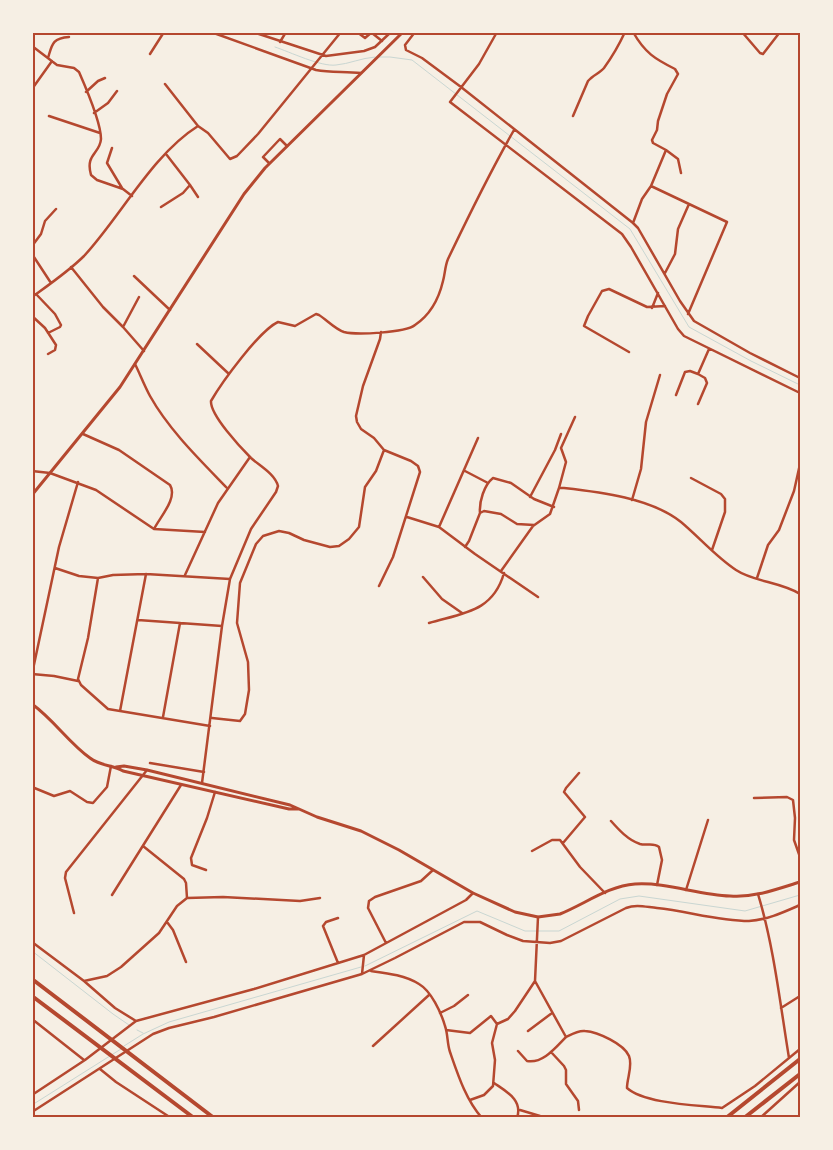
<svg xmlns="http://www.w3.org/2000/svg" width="833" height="1150" viewBox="0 0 833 1150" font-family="Roboto,sans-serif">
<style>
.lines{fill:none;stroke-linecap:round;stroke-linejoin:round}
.stream{stroke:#c9d6d2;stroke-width:1}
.minor{stroke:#b5482f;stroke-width:2.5}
.tertiary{stroke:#b5482f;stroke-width:3}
.secondary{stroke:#b5482f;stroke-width:3}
.primary{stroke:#b5482f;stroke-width:4}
.neatline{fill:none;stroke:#b5482f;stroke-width:2}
</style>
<rect width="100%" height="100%" fill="#f6efe4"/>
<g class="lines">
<path class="stream" d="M275,47C290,52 321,67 336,65C349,64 361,58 375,57
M379,57H390L412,60L630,229L689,327L751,361L800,385
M32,951L113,1014L129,1025
M365,966L477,911L525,931H559L620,899L639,896L745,911L800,895
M137,1030L143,1033
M124,1046L143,1034L169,1022L361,967
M32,1105L121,1049"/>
<path class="minor" d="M211,32L316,70C331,73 346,71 361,73
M253,32L326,56L364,51L375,47L391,32
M357,32L365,38L372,32
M415,32L405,45L406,50L422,58L461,87L633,223L638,228L680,301L694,321L750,353L800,378
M497,32L479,64L450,102L622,234L631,247L678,329L684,336L800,393
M742,32L760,53L763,54L780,32
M372,33L382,41
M280,42L286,32
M32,46L57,65L74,68L79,72C86,88 101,122 101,139C100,154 85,154 91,175L97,180L123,189L132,196
M150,54L164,32
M48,58C52,45 52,38 69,37
M165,84L198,126
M32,89L52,61
M86,92L98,81L105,78
M94,113L108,103L117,91
M49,116L100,133
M573,116L588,81C593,75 600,73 604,68C612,57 619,45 625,32
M112,148L107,163L122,188
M666,150L678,159L681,173
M269,163L263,157L280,139L287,146
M190,185L198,197
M651,186L727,222L688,314
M161,207L183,193L190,185L166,154
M633,223L642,199L651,186L666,150L653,143L652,140L657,130L658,121L667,94L678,74L675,69C655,59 645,53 633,32
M32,246L41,234L45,221L56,209
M32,254L51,283
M71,267L103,307L123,327L144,351
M665,273L675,254L678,229L689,204
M134,276L170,310
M36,294L55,314L61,325L60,327L48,333
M32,297C50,284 69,271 84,256C121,216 152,155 198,126L208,133L230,159L237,156L258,134L341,32
M652,308L658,293
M32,316L45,328L56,345L55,350L48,354
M123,327L139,297
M197,344L229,374
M629,352L584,326L588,316L602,291L609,289L647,307L665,306
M135,364C140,374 144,385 150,396C169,430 200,460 227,488
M676,395L685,372L690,371L698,374
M698,404L707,383L705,378L698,374L709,349
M83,434L119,450L170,485C178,498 160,517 154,529
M32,471L50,473L96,490L154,529L205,532
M465,471L488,483
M691,478L721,494L725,499V512L712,550
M78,482L59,547L32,674L54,676L78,681
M559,488L566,462L561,448L575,417
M530,497L555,450L561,434
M632,500L641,469L646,422L660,375
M480,513C479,502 484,485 493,478L511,483L534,499L554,507
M407,517L439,527L475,554L538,597
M439,527L478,438
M465,547L469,541L480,513L484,511L501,514L517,524L534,525
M55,568L79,576L98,578L113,575L146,574L230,579
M501,571L533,526L550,514L559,488H564C600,492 651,498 681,522C699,537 716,557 736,570C754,582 781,582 800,594
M185,575L218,503L250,457
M423,577L442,599L462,613
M98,578L88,638L78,679L81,685L108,709L210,726
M757,578L768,545L779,530L794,491L800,464
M379,586L393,557L420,472L418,466L411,461L384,450L374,438L361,429L357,422L356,416L363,386L380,339L381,332
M138,620L222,626
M429,623C463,613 493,612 504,573
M120,711L146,574
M163,717L180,623
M212,718L240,721L245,714L249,690L248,662L237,623L240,583L256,544L263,536L279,531L289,533L304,540L330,547L339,546L349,539L359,527L365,487L376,471L384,450
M150,763L204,772
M202,783L222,626L230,579L251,529L276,492L278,486C275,474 260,466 251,458C241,448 210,415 211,401C222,382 259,331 278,322L295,326L316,314L319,315C327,320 335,329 344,332C356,335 405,333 415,325C430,315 439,298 443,281C445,274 445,266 448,259C469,215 490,172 514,130
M32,787L54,796L70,791L87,802L93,803L107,787L111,766
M754,798L787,797L793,800L795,818L794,840L800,857
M611,821C619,830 628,840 640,844C647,846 653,842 659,847L662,860L657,885
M563,843L585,817L564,792L566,788L579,773
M143,846L184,879L186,883L187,898
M532,851L552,840H560L580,867L605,893
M206,870L192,865L191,858L207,818L215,792
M686,890L708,820
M758,894C774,947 780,1003 789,1058
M112,895L181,785
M74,913L65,878L66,872L147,770
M167,922L173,930L186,962
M32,942L84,981L115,1008L136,1021
M386,943L368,908L369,901L375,897L421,881L433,870
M338,963L323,926L326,922L338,918
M371,971C386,973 405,975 419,984C431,991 441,1012 445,1026C448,1034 447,1043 450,1052C458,1075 466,1100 482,1118
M362,974L364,955
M84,981L107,976L121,967L159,933L177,906L187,898L223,897L300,901L320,898
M781,1008L800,996
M440,1013L454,1006L468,995
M32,1019L84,1060
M446,1030L470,1033L491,1016L497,1024
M528,1031L552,1013
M566,1037C572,1034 579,1030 585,1031C598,1032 624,1044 629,1056C633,1066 627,1078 627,1088C645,1104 697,1105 722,1108L755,1086L800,1049
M373,1046L429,995
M518,1051L527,1061C543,1064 556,1047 566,1037L535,981
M551,1052L564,1066L566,1070V1084L578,1101L579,1110
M100,1069L116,1082L171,1118
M494,1083C507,1092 523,1100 517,1118
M32,1095L85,1060L136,1021L254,989L364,955L466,900L473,893
M470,1100L484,1095L493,1086L495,1060L492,1043L497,1024L508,1019L515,1011L535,981L538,917
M520,1110L540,1116
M32,1112L153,1034L169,1028L214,1017L362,974L395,958L464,922H480L507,935L523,941L550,943L561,941L626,908C636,904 646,907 657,908C687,911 718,921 749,921C767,920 784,912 800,905
M760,1118L800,1082"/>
<path class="tertiary" d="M32,495L120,387L244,194L265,168L403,32"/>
<path class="secondary" d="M32,704C54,720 69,743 90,758C100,766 113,765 123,771L289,809H298
M116,767L124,766L147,770L290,805L317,817L361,831L399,850L473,893L515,912L538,917L560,914C585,904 608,886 635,884C667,882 698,895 730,896C754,898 777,889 800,882"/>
<path class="primary" d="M32,979L214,1118
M32,996L194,1118
M726,1118L800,1059
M744,1118L800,1074"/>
</g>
<rect width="833" height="1150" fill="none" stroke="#f6efe4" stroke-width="68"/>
<rect x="34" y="34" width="765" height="1082" class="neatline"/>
</svg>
